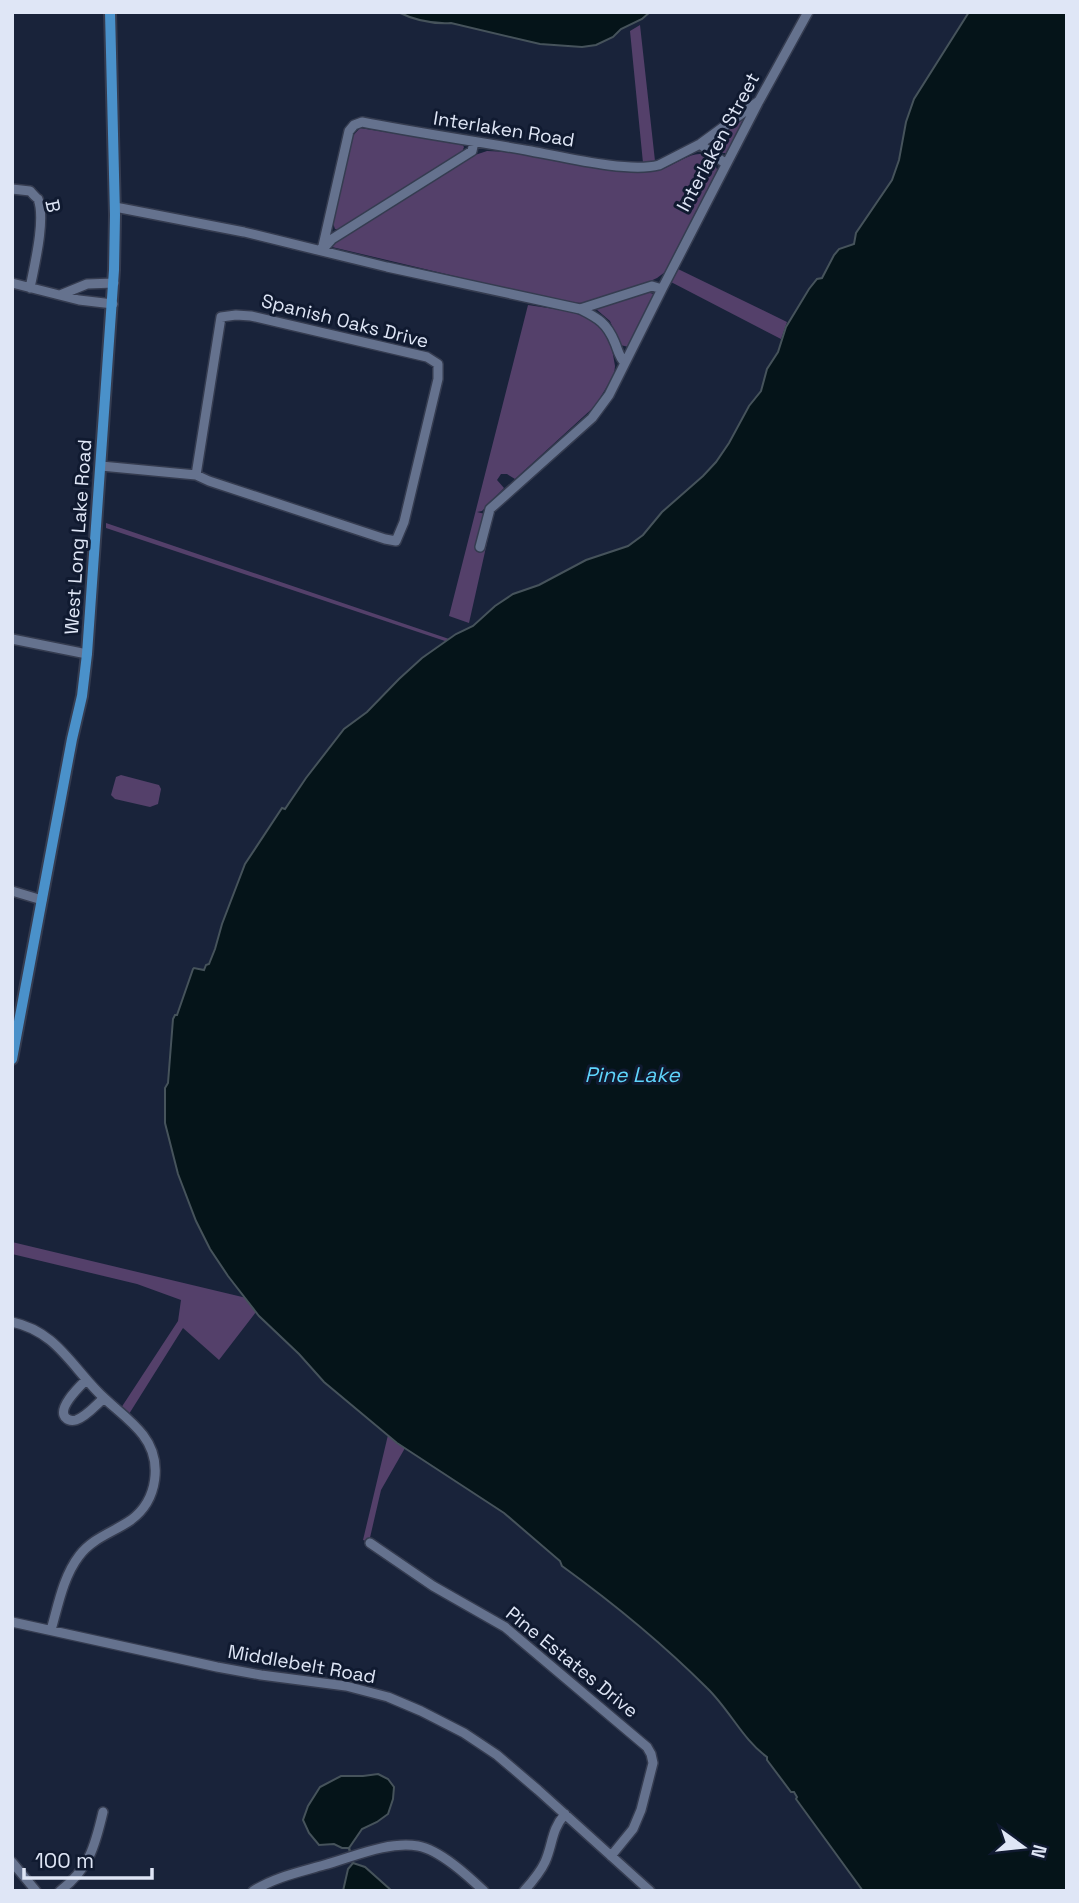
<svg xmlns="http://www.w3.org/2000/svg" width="1079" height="1903" viewBox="0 0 1079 1903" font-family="'Space Grotesk',sans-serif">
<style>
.green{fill:#54406a}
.water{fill:#051419;stroke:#46535b;stroke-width:2}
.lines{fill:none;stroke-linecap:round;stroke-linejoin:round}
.stream{stroke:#46535b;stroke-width:2.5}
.minor-casing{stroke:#353c50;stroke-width:12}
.major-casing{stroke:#353c50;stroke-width:14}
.minor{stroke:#65728e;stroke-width:9}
.major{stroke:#4a91ca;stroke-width:10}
.labels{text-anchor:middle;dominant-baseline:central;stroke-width:6;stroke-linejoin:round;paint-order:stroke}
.street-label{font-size:19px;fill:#dfe6f6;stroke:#101a30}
.water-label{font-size:21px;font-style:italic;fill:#5fd4fb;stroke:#101a30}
</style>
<rect width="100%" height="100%" fill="#19233a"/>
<path class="green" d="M640,25L655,161L643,163L630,31Z
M744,118L727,153H717L713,148V142L718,136Z
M360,128L462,144L464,147L462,152L341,229H335L333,223L350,139Z
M487,151C522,152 556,160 590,166C607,169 626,172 644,172C651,171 659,171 665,168C685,160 706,139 718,172L669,269L657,278L646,283L595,301L582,303L564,302L332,247L335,243L472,156Z
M678,269L787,322L781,339L671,282Z
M646,292L654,294L652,300L629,347L620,345L610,321L596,309Z
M528,305L568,311L589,318L597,323L604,332L612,349L615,366L614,375L595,406L515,479L507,474H501L497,480L504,488L482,511L477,512L493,516L469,623L449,616Z
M106,523L455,641L451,643L106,528Z
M121,775L159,785L161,789L158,804L150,807L115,799L111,795L116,777Z
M12,1242L259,1301L256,1312L219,1360L183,1328L129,1414L121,1408L178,1321L181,1300L137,1284L12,1254Z
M388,1435L405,1448L381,1490L369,1542L363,1540Z"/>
<path class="water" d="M398,12H650L642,19L621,29L613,37L596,45L582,47L540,44L451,23C433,24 414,20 398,12Z
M969,12H1067V1891H863L804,1810L796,1799L797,1797L794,1792H791L767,1760V1757C743,1740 729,1709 707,1688C663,1644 613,1603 562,1566L560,1561L504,1513L397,1443L324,1382L299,1354L259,1316L228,1276L210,1249L196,1221L178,1174L165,1123V1088L168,1083L173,1019L175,1015H177L193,969L194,968L204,970L206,965L209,964L215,949L222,924L245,864L282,808L285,809L306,778L344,729L367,712L399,679L422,658L456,634L473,626L495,606L513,594L539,585L586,560L628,546L643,535L662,512L703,476L716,462L729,443L749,406L761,391L767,369L778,352L786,327L809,289L817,279L822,278L834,255L839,249L854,244L856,233L892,180L899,160L906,122L914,99Z
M378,1774L388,1779L394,1787L393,1799L388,1814L377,1822L362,1829L349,1848H342L334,1844L319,1845L309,1833L303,1820L308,1806L320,1787L341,1776H363Z
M353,1863L365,1867L392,1891H343L348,1869Z"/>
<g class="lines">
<path class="stream" d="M349,1848L353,1863"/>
<defs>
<path id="minor" d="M700,144L726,164
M12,189L30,191C31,192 37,199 38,199C46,219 34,267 30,288
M115,207L244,232L387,267L580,309C598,318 607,323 615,343C618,350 619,357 625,363
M323,249L332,239L472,151L474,142
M322,250L349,131L354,125L362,122C418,133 475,141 531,151C564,157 628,173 659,165L700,144L759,101
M12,283L79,300L113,304
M60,295L87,284L114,283
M580,309L652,286L662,289L759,101L808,12
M101,466L196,475L209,481L385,539L396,541L404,522L438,379V364L427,357L251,316L236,315L221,317L196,475
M480,547L490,509L592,418L609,395L662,289
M12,639L87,654
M12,891L42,900
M12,1322C54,1331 69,1362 97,1391C111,1406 130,1418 143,1435C163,1461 158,1500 131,1520C114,1532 92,1538 79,1556C63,1577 58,1606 51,1630
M86,1380C79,1387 56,1409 66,1418C69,1421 72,1421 76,1420C86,1417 96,1405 104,1398
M370,1543L433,1586L505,1627L647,1747L651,1754L653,1763L641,1810L633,1829L611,1856
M12,1622L217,1667L261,1675L346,1686L388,1697L421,1711L464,1733L497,1755L538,1790L650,1891
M12,1862L36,1891
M60,1891C89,1869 95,1846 103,1812
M253,1891C275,1877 300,1872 324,1865C353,1857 387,1841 418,1846C440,1850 468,1876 484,1891
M524,1891C532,1882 540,1873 545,1862C553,1844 551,1830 565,1814"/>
<path id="major" d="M12,1059L72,739L82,696L87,654L114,270L115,215L110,12"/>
</defs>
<use href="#minor" class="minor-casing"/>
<use href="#major" class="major-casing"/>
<use href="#minor" class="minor"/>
<use href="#major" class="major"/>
</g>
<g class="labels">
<g class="street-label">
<text transform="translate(504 129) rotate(9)">Interlaken Road</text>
<text transform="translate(718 142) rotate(-62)">Interlaken Street</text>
<text transform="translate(53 206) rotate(78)">B</text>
<text transform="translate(345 321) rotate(14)">Spanish Oaks Drive</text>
<text transform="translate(78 537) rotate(-86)">West Long Lake Road</text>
<text transform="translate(572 1662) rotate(39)">Pine Estates Drive</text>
<text transform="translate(302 1664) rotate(10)">Middlebelt Road</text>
</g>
<g class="water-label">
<text x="632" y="1074">Pine Lake</text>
</g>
</g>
<rect width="1079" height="1903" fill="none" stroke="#dfe6f6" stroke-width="28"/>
<g transform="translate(1023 1847) rotate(105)" stroke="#101a30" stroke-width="5" paint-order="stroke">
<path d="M0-5L12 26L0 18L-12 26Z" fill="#dfe6f6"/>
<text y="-10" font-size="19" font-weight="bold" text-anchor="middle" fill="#dfe6f6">N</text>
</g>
<path d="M24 1868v10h128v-10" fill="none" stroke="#dfe6f6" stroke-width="3.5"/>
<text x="35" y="1868" font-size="21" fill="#dfe6f6" stroke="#101a30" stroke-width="5" paint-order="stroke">100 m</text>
</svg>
